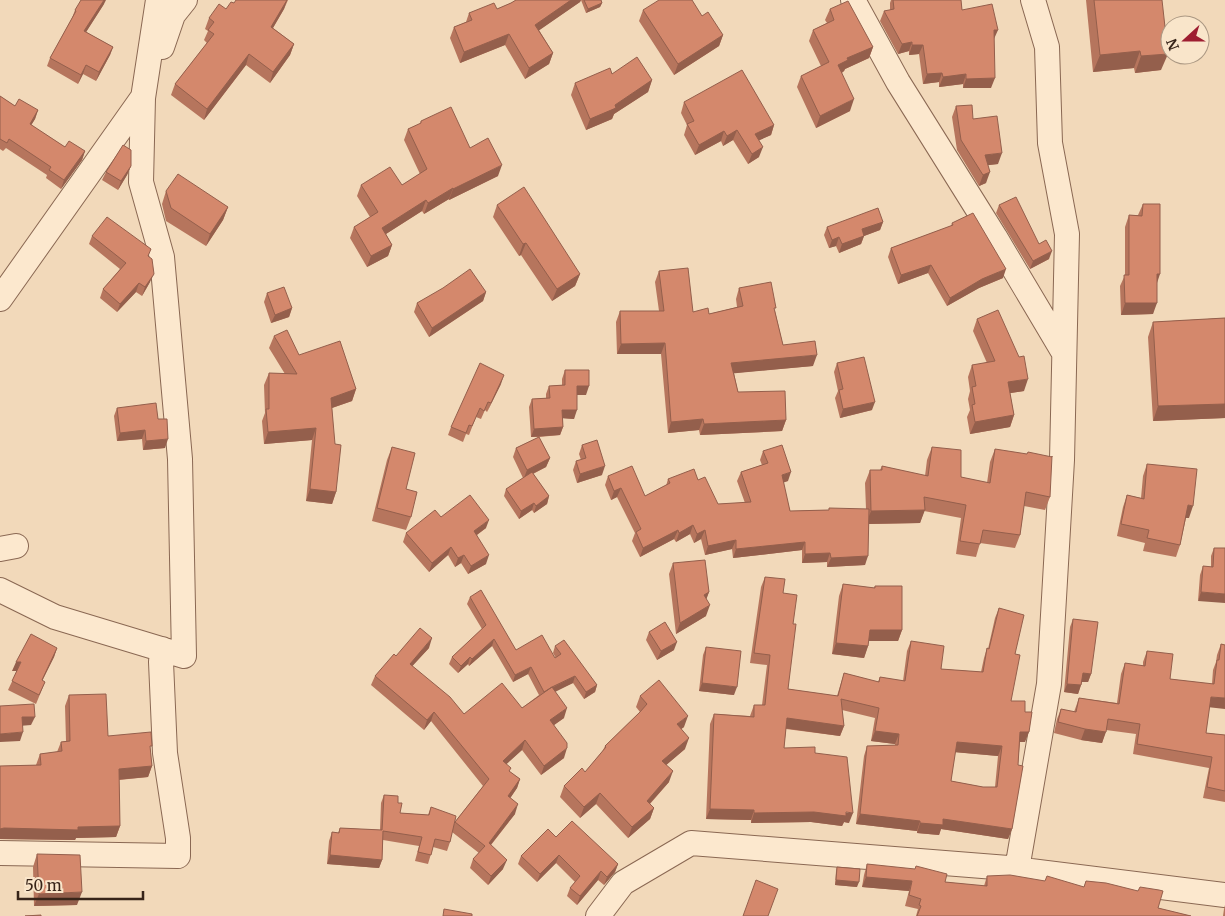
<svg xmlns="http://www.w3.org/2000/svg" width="1225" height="916" viewBox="0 0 1225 916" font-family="Merriweather,serif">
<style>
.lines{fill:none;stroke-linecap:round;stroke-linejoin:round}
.minor-casing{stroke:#8a6853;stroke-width:26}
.minor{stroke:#fce8ce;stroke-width:24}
.wall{fill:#b6755d;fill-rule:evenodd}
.shaded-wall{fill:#945f4c}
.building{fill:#d4886c;stroke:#945f4c;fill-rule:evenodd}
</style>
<rect width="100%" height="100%" fill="#f2d9ba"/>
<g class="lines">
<defs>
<path id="minor" d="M853,0L898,82L995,237L1064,353
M162,47L173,15L185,0
M0,299L143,97
M0,549L16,546
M0,590L55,617L184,656L180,459L162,257L141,182L143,98L158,0
M0,853L178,856V838L165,753L161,662L162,649
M1017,869L1049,684L1062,460L1067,234L1050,143L1047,47L1033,0
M598,916L623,883L691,843L1008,868L1225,895"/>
</defs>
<use href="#minor" class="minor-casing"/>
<use href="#minor" class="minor"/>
</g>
<path class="wall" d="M288,0L284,9L273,28L294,44L290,55L270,83L246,65L204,120L171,95L175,84L207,43L204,40L208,31L205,29L209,18L226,9L234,3Z
M516,0H601L602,3L600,7L586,13L581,0L580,2L539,30L553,53L549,64L525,79L505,45L460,63L450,38L454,27L466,22L469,13L497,9L511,3Z
M891,0H961L962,10L994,39L991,88H963V84L939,87V82L923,84L919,54L909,55V51L898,54L880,21L884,11L890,10V3Z
M1086,0H1162L1161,70L1135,73L1134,68L1093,72Z
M104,4L86,32L113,47L110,55L96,81L83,74L78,84L47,66L50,58L72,18L75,10Z
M830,9L873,47L869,58L845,69L844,71L842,73L850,111L816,128L797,87L801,76L821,66L809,41L813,30L827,23L825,20Z
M643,10L702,16L723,35L719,46L674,75L639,21Z
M612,74L652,80L648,92L614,114L612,119L586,130L571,95L575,83Z
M0,96L15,106L38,110L35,119L31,125L65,147L85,151L82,160L61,189L46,178L47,175L6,148L3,151L0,149Z
M684,102L774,125L771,135L759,140V157L748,164L733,140L723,146L721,141L695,155L684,135L687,125L681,113Z
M956,106L998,164L988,165L986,183L979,186L957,150L952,117Z
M421,121L470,148L498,176L449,200V199L424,214L422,211L386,234L392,245L388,256L367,267L350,238L354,227L370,217L357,196L361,185H402L420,174L404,140L408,129L420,124Z
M131,166L127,175L118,190L102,180L106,172Z
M166,191L228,207L223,220L206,246L166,221L162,204Z
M1143,204L1157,282L1153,314L1121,315L1120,286L1125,275V227L1129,215H1138Z
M497,205L580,274L575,286L552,301L521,255L519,256L493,217Z
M999,205L1049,259L1030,269L996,213Z
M883,222L880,230L864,236L861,244L839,253L836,246L829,248L824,235L827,227Z
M952,223L1003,278L979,288L947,306L928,273L898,284L888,257L891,248L951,226Z
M92,236L148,257L150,282L142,296L136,292L117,312L100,298L103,289L120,269L89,244Z
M659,271L693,312L709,314L737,307L736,299L739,288L775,311L783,345L813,366L734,373L738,392L786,420L782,431L700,435L699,430L668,433L661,354H617L616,322L620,311H659L655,282Z
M486,292L483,301L429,337L414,312L417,303Z
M267,293L292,308L289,317L271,323L264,302Z
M1225,318V418L1153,421L1148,337L1153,322Z
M977,319L1024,391L1010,393L1014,415L1010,427L970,434L967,417L970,410L968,399L970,391L968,377L972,365L987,363L973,331Z
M274,336L299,355L356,389L352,401L332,408L336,492L332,504L306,501L312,440L264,444L262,421L265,413L264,385L269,373L285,374L269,348Z
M837,363L872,410L840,418L835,398L838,391L834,372Z
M565,370L586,395H577L574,419L563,418V427L560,435L539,437L550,458L546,467L533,474L549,496L547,504L534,513L532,510L519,519L504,496L506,489L523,478L513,457L516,448L539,437H531L529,407L532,399L546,398V394L549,386L562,385V379Z
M501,384L487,412L485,410L481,419L476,417L469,435L466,434L463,442L448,435L451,427Z
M117,408L158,419L165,448L143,450L142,439L117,441L114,416Z
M582,445L602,475L577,483L573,470L576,461L581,460L579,454Z
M392,447L406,489L411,517L406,530L372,521L387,460Z
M932,447L961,477L987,483L990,462L995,449L1050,497L1045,510L1024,506L1020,535L1015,548L980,543L976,557L956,554L961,518L924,511L920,523L869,524L865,565L827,567V562L802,563V550L733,558L732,549L705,555L701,539L694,543L690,534L676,542L674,539L640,557L632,541L635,533L617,497L611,500L605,485L608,476L645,496L666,486L668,479L698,480L718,504L745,503L737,481L741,472L762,465L760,460L763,451L788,481L783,482L790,511L866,509L865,483L870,470H880L882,466L925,476L927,460Z
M1147,464L1189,518H1186L1180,545L1176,557L1143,551L1145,543L1117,536L1123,507L1127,495L1141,498L1143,476Z
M441,517L486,528L477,535L486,564L468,574L461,563L455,567L448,555L429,572L403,542L406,533Z
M1214,548H1225L1198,601L1200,575L1203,566L1211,567V556Z
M673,563L709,592L706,599V616L676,634L669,574Z
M765,577L783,593L793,624L788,689L837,696L844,673L878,682L880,677L903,681L907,651L911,641L941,669L981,672L984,658L987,648L988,649L995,618L999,608L1015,654L1011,701L1025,742H1020L1012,829L1008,839L941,829L939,835L917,833V831L856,824L864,756L867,746L895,745V744L871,741L875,718L842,710L844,726L840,736L786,729L784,748L815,753L849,823L844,822L842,826L811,822L751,823V820L706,819L710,724L714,714L750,716L754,705H762L767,665L750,663L761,587ZM955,752L998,756L995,787H983L951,781Z
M843,584L874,588L875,586L902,630L898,641H868V646L864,658L832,654L839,596Z
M470,597L516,650L555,658H556L553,653L555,646L597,685L595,692L584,699L573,683L555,691L564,718L554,725L564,758L541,775L522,750L506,764L510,772L520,779L517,788L510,798L515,814L491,845L503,869L488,885L470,868L473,859L479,853L452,832L450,842L447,851L433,847L428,864L415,861L419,846L383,840L382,860L379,868L327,864L329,841L332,832L338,833L340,828L380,830L381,803L384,795L398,803L400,813L428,815L431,807L453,826L455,822L483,786L431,721L424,730L371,685L375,676L396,656L429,648L412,666L464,714L522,708L539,695L528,674L513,682L492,646L469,666L468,664L458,673L449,664L452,657L482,629L467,604Z
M1073,619L1091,674L1088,682H1082L1078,694L1064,692L1070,627Z
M649,632L674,650L657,660L646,640Z
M1221,644L1225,645L1209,708L1206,733L1225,735V802L1203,798L1209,768L1133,754L1136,734L1106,730L1102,743L1081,740L1054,733L1057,719L1061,709L1074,712L1079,698L1117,703L1121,674L1125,663L1143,666V662L1147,651L1170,679L1212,684L1213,670L1216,662L1217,655Z
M706,647L734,695L699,691L703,655Z
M57,648L54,657L42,681L45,682L36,704L8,690L17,671H12Z
M69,695L108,736L150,750L152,766L148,777L119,780L120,826L116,837L76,838L75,840L0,839V766L36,765L40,754L57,752L61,742L66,741L65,706Z
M640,696L684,727L681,729L685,749L666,765L669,782L650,804L654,808L650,819L628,838L596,804L580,818L560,797L564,786L585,772L602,752L605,746L640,712L636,707Z
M556,837L618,864L615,872L604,885L598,880L577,905L567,896L570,888L575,882L556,863L537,882L518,864L521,856Z
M37,854L77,905L34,906L33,867Z
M867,864L945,882L984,886L987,876L1045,881L1084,887L1086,881L1158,908L1191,916H916L918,909L905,906L909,891L862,887L864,875Z
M837,867L857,887L835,885L836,871Z
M1225,905V916H1223L1224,909Z"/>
<path class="shaded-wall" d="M104,0H106L104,4L81,40L84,31Z
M287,0L284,9L267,38L271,27Z
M571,0H581L580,2L531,36L535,25Z
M602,3L600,7L586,13L588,9Z
M994,30H998L994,39Z
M509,34L505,45L460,63L464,52Z
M723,35L719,46L674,75L678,64Z
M912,42L909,51L898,54L902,44Z
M294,44L290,55L270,83L273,72Z
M912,45H923L919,54L909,55Z
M113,47L110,55L96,81L99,72Z
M873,47L869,58L845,69L844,71L834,77L838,65L847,58Z
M1140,51L1134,68L1093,72L1100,55Z
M553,53L549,64L525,79L529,68Z
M249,54L246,65L204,120L207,109Z
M1168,54L1161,70L1135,73L1141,56Z
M86,65L83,74L78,84L81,75Z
M942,73L939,82L923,84L927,74Z
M966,74L963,84L939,87L943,77Z
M995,78L991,88H963L966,79Z
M652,80L648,92L614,114L612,119L586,130L590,119L615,105Z
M854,99L850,111L816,128L820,116Z
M38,110L35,119L27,132L30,124Z
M774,125L771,135L751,144L755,134Z
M737,130L733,140L723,146L727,136Z
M724,131L721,141L695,155L699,145Z
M763,147L759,157L748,164L752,154Z
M85,151L82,160L61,189L64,180Z
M1002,153L998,164L981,166L985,155Z
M502,165L498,176L449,200L453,189Z
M131,166L127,175L118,190L121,181Z
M990,172L986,183L979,186L983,175Z
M453,188L449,199L424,214L428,203Z
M426,200L422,211L378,239L382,228Z
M228,207L223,220L206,246L210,234Z
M883,222L880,230L864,236L861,244L839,253L842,244L862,229Z
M839,237L836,246L829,248L832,240Z
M526,243L521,255L519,256L523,244Z
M392,245L388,256L367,267L371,256Z
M1052,251L1049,259L1030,269L1033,261Z
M931,265L928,273L898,284L901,275Z
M1006,269L1003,278L979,288L947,306L950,298L982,279Z
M154,274L150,282L142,296L145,287Z
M580,274L575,286L552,301L557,289Z
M1157,274H1160L1156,286Z
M139,283L136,292L117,312L120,304Z
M486,292L483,301L429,337L432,328Z
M1125,303H1157L1153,314L1121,315Z
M292,308L289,317L271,323L275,315Z
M665,343L661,354H617L621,344Z
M817,355L813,366L727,374L731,363Z
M504,375L501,384L487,412L491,403Z
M1028,379L1024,391L1004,394L1008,382Z
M577,386H589L586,395H574Z
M356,389L352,401L326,410L331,398Z
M875,402L872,410L840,418L843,409Z
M1225,404V418L1153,421L1158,406Z
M562,410H577L574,419L559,418Z
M1014,415L1010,427L970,434L975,422Z
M703,419L699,430L668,433L671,422Z
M786,420L782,431L700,435L704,424Z
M563,427L560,435L531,437L534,429Z
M316,428L312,440L264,444L268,432Z
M145,430L142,439L117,441L120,433Z
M168,439L165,448L143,450L146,441Z
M550,458L546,467L524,478L527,470Z
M605,466L602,475L577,483L580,474Z
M791,472L788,481L779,484L782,475Z
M621,488L617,497L611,500L614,491Z
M310,489L336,492L332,504L306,501Z
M549,496L547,504L534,513L536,506Z
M534,503L532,510L519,519L521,511Z
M1188,505L1193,506L1189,518H1183Z
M925,510L920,523L866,524L871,511Z
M489,520L486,528L471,539L474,531Z
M693,525L690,534L676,542L679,533Z
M678,530L674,539L640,557L643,548Z
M705,530L701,539L694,543L697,534Z
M736,540L732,549L705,555L708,546Z
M805,542L802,550L733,558L736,549Z
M451,547L448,555L429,572L432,563Z
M830,553L827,562L802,563L805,554Z
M464,555L461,563L455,567L458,558Z
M489,555L486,564L468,574L471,566Z
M868,556L865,565L827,567L831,558Z
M709,592L705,603L704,595Z
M1201,592L1225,594V603L1198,601Z
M710,605L706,616L676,634L680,623Z
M870,630H902L898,641H866Z
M432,638L429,648L406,673L410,664Z
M494,639L492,646L469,666L472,659Z
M677,642L674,650L657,660L661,651Z
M836,643L868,646L864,658L832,654Z
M57,648L54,657L38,689L42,680Z
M470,657L468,664L458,673L461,666Z
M16,662H21L17,671H12Z
M531,667L528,674L513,682L515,675Z
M1083,673L1091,674L1088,682H1080Z
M575,676L573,683L541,699L544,692Z
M702,683L737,687L734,695L699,691Z
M1067,684L1081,685L1078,694L1064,692Z
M597,685L595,692L584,699L586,692Z
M1211,697L1225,698V709L1207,707Z
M567,708L564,718L547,730L550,720Z
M434,712L431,721L424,730L427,720Z
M688,716L684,727L673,735L677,724Z
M22,717H35L31,725L19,726Z
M787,718L844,726L840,736L783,728Z
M1085,729L1106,732L1102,743L1081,740Z
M875,731L899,734L895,744L871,741Z
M23,732L20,741L0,742V734Z
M1020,732H1029L1025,742H1017Z
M689,738L685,749L658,772L662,761Z
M525,740L522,750L499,771L503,761Z
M957,742L1002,746L998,756L953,752Z
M567,748L564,758L541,775L544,766Z
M152,766L148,777L115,780L119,769Z
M673,771L669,782L643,811L647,801Z
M520,779L517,788L505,806L508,796Z
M600,793L596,804L580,818L584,807Z
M518,804L515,814L485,852L489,843Z
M654,808L650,819L628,838L632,827Z
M710,809L754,810L751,820L706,819Z
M814,812L853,813L849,823L844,822L842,826L811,822L751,823L754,813Z
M860,814L920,821L917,831L856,824Z
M943,819L1012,829L1008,839L941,829L939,835L917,833L920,823Z
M120,826L116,837L76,838L75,840L0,839V829L4,828Z
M330,855L382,860L379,868L327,864Z
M559,855L556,863L537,882L540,874Z
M507,860L503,869L488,885L491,876Z
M618,864L615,872L604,885L607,877Z
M601,871L598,880L577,905L580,896Z
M866,877L912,881L909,891L862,887Z
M836,880L859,882L857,887L835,885Z
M82,892L77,905L34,906L39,894Z"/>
<path class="building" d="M81,0H104L84,31L113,47L99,72L86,65L81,75L50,58L76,11L75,10Z
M236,0H287L271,27L294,44L273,72L249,54L207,109L175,84L214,34L208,30L214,22L209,18L219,4L226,9L231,2L234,3Z
M516,0H571L535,25L553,53L529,68L509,34L464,52L454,27L472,20L469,13L494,3L497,9L511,3Z
M584,0H601L602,3L588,9Z
M659,0H692L702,16L708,12L723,35L678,64L643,10Z
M893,0H961L962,10L992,4L998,30H994L995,78L966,79V74L943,77L942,73L927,74L923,45H912V42L902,44L884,11L894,9Z
M1094,0H1162L1168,54L1141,56L1140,51L1100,55Z
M848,1L873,47L847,58L848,60L838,65L854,99L820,116L801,76L829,62L813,30L834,20L830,9Z
M637,57L652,80L615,105L616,108L590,119L575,83L610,68L612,74Z
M742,70L774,125L755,134L763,147L752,154L737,130L727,136L724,131L699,145L687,124L694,121L684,102Z
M0,96L15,106L19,99L38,110L30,124L65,147L69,141L85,151L64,180L49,170L51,167L9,139L7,143L0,139Z
M972,105L973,119L997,116L1002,153L985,155L990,172L983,175L961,140L956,106Z
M451,107L470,148L488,138L502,165L453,189V188L428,203L426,200L382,228L392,245L371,256L354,227L378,212L361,185L390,167L402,185L427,169L408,129L421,123V121Z
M123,145L131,150V166L121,181L106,172Z
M178,174L228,207L210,234L171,208L166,191Z
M524,187L580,274L557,289L526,243L523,244L497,205Z
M1016,197L1039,244L1046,240L1052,251L1033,261L999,205Z
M1143,204H1160V274H1157V303H1125L1124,275H1129V215L1142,216Z
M878,208L883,222L862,229L864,236L842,244L839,237L832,240L827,227Z
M973,213L1006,269L982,279L950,298L931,265L901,275L891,248L953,225L952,223Z
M107,217L151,249L148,256L152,259L154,274L145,287L139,283L120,304L103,289L126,263L92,236Z
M688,268L693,312L708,308L709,314L743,306L739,288L771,282L776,308H774L783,345L815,341L817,355L731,363L738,392L785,391L786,420L704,424L703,419L671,422L665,343L621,344L620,311H664L659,271Z
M470,269L486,292L432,328L417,303L443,288Z
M284,287L292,308L275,315L267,293Z
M998,310L1019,357L1024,356L1028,379L1008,382L1014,415L975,422L972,405L975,404L972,387L976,386L972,365L995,361L977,319Z
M1225,318V404L1158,406L1153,322Z
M287,330L299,355L340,341L356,389L331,398L335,444L341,445L336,492L310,489L316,428L268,432L266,409H269V373L297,374L274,336Z
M864,357L875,402L843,409L839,390L843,389L837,363Z
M480,363L504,375L491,403L488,402L484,411L480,408L472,426L469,425L466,433L451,427Z
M565,370H589V386H577V410H562L563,427L534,429L532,399L550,398L549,386L565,385Z
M156,403L158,419H167L168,439L146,441L145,430L120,433L117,408Z
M539,437L550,458L527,470L516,448Z
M597,440L605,466L580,474L576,461L586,458L582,445Z
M782,445L791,472L782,475L790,511L829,510V508L869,509L868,556L831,558L830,553L805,554V542L736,549V540L708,546L705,530L697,534L693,525L679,533L678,530L643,548L636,532L641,529L621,488L614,491L608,476L632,466L645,496L670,483L668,479L694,469L698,480L705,477L718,504L751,502L741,472L768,463L763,451Z
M392,447L415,453L406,489L417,492L411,517L377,508Z
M932,447L961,450V477L990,483L995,449L1027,454L1028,452L1052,457V456L1050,497L1026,492L1020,535L983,530L980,544L960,541L966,505L924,497L925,510L871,511L870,470H882V466L928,476Z
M1147,464L1197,469L1193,506L1188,505L1180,545L1147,538L1149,530L1121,524L1127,495L1144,499Z
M532,472L549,496L536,506L534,503L521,511L506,489Z
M470,495L489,520L474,531L489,555L471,566L464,555L458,558L451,547L432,563L406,533L435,510L441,517Z
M1214,548H1225V594L1201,592L1203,566L1213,567Z
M705,560L709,592L704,595L710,605L680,623L673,563Z
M765,577L785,579L783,593L797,595L793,624H796L788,689L838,696L844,673L879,682L880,677L905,681L911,641L944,646L941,669L983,672L987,648L989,649L999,608L1024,615L1015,654L1020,655L1011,701H1025V712H1032L1029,732H1020L1018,765L1023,766L1012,829L943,819V825L920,823V821L860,814L867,746L898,745L899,734L875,731L879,708L841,699L844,726L787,718L784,748L815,747V753L847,757L853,813L846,812V816L814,812L754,813V810L710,809L714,714L754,717V705H765L770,655L754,653ZM957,742L1002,746L997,787H983L951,781Z
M843,584L875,588V586H902V630H870L868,646L836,643Z
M481,590L516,650L542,635L555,658L561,654L555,646L564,640L597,685L586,692L575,676L552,687L544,692L531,667L515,675L494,639L472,659L470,657L461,666L452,657L486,625L470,597Z
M1073,619L1098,622L1091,674L1083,673L1081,685L1067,684Z
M665,622L677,642L661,651L649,632Z
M420,628L432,638L410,664L450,697L464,714L502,683L522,708L552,687L567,708L550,720L567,743V748L544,766L525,740L503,761L511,768L509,771L520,779L508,796L518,804L489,843L507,860L491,876L473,859L485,846L455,822L489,779L434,712L427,720L375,676L394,654L396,656Z
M31,634L57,648L42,680L45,682L39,695L12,681L21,662H16Z
M1221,644L1225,645V698L1211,697L1206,733L1225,735V791L1207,787L1212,757L1137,744L1140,724L1108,719L1106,732L1085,729L1058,722L1061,709L1076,712L1079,698L1119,704L1125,663L1145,666L1147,651L1173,654L1170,679L1214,684L1217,660H1219Z
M706,647L741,651L737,687L702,683Z
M659,680L688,716L677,724L689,738L662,761L673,771L647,801L654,808L632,827L600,793L584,807L564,786L582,768L585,772L606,747L605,746L640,712L647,704L640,696Z
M106,694L108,736L151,732L152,746H150L152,766L119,769L120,826L78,827V830L4,828L0,829V766L41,765L40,754L62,751L61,742L70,741L69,695Z
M34,704L35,717H22L23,732L0,734V706Z
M384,795L398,796V803H402L400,813L429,815L431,807L456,816L450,842L435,839L431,855L418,852L422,837L383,831L382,860L330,855L332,832L339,833L340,828L382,830Z
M572,821L618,864L607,877L601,871L580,896L570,888L580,876L559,855L540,874L521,856L548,829L556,837Z
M37,854L80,855L82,892L39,894Z
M867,864L915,869L916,866L947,874L945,882L987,886V876L1010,875L1045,881L1047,876L1084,887L1086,881L1106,883L1138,891L1140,887L1159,890L1163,891L1158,908L1191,916H917L921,906L919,905L921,899L909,895L912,881L866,877Z
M837,867L860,869L859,882L836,880Z
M756,880L778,889L768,916H743Z
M444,909L472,914V916H443Z
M41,915V916H25Z"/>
<g transform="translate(1185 40) rotate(249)"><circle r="24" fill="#f9e5ca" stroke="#ab9883"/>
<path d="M0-4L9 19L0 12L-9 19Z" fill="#9e1d30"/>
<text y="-8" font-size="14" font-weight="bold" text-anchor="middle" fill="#372419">N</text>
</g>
<path d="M18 891v8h125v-8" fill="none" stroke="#372419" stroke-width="2.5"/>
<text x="25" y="891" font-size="15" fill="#372419" stroke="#f9e5ca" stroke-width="4" paint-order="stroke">50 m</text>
</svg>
